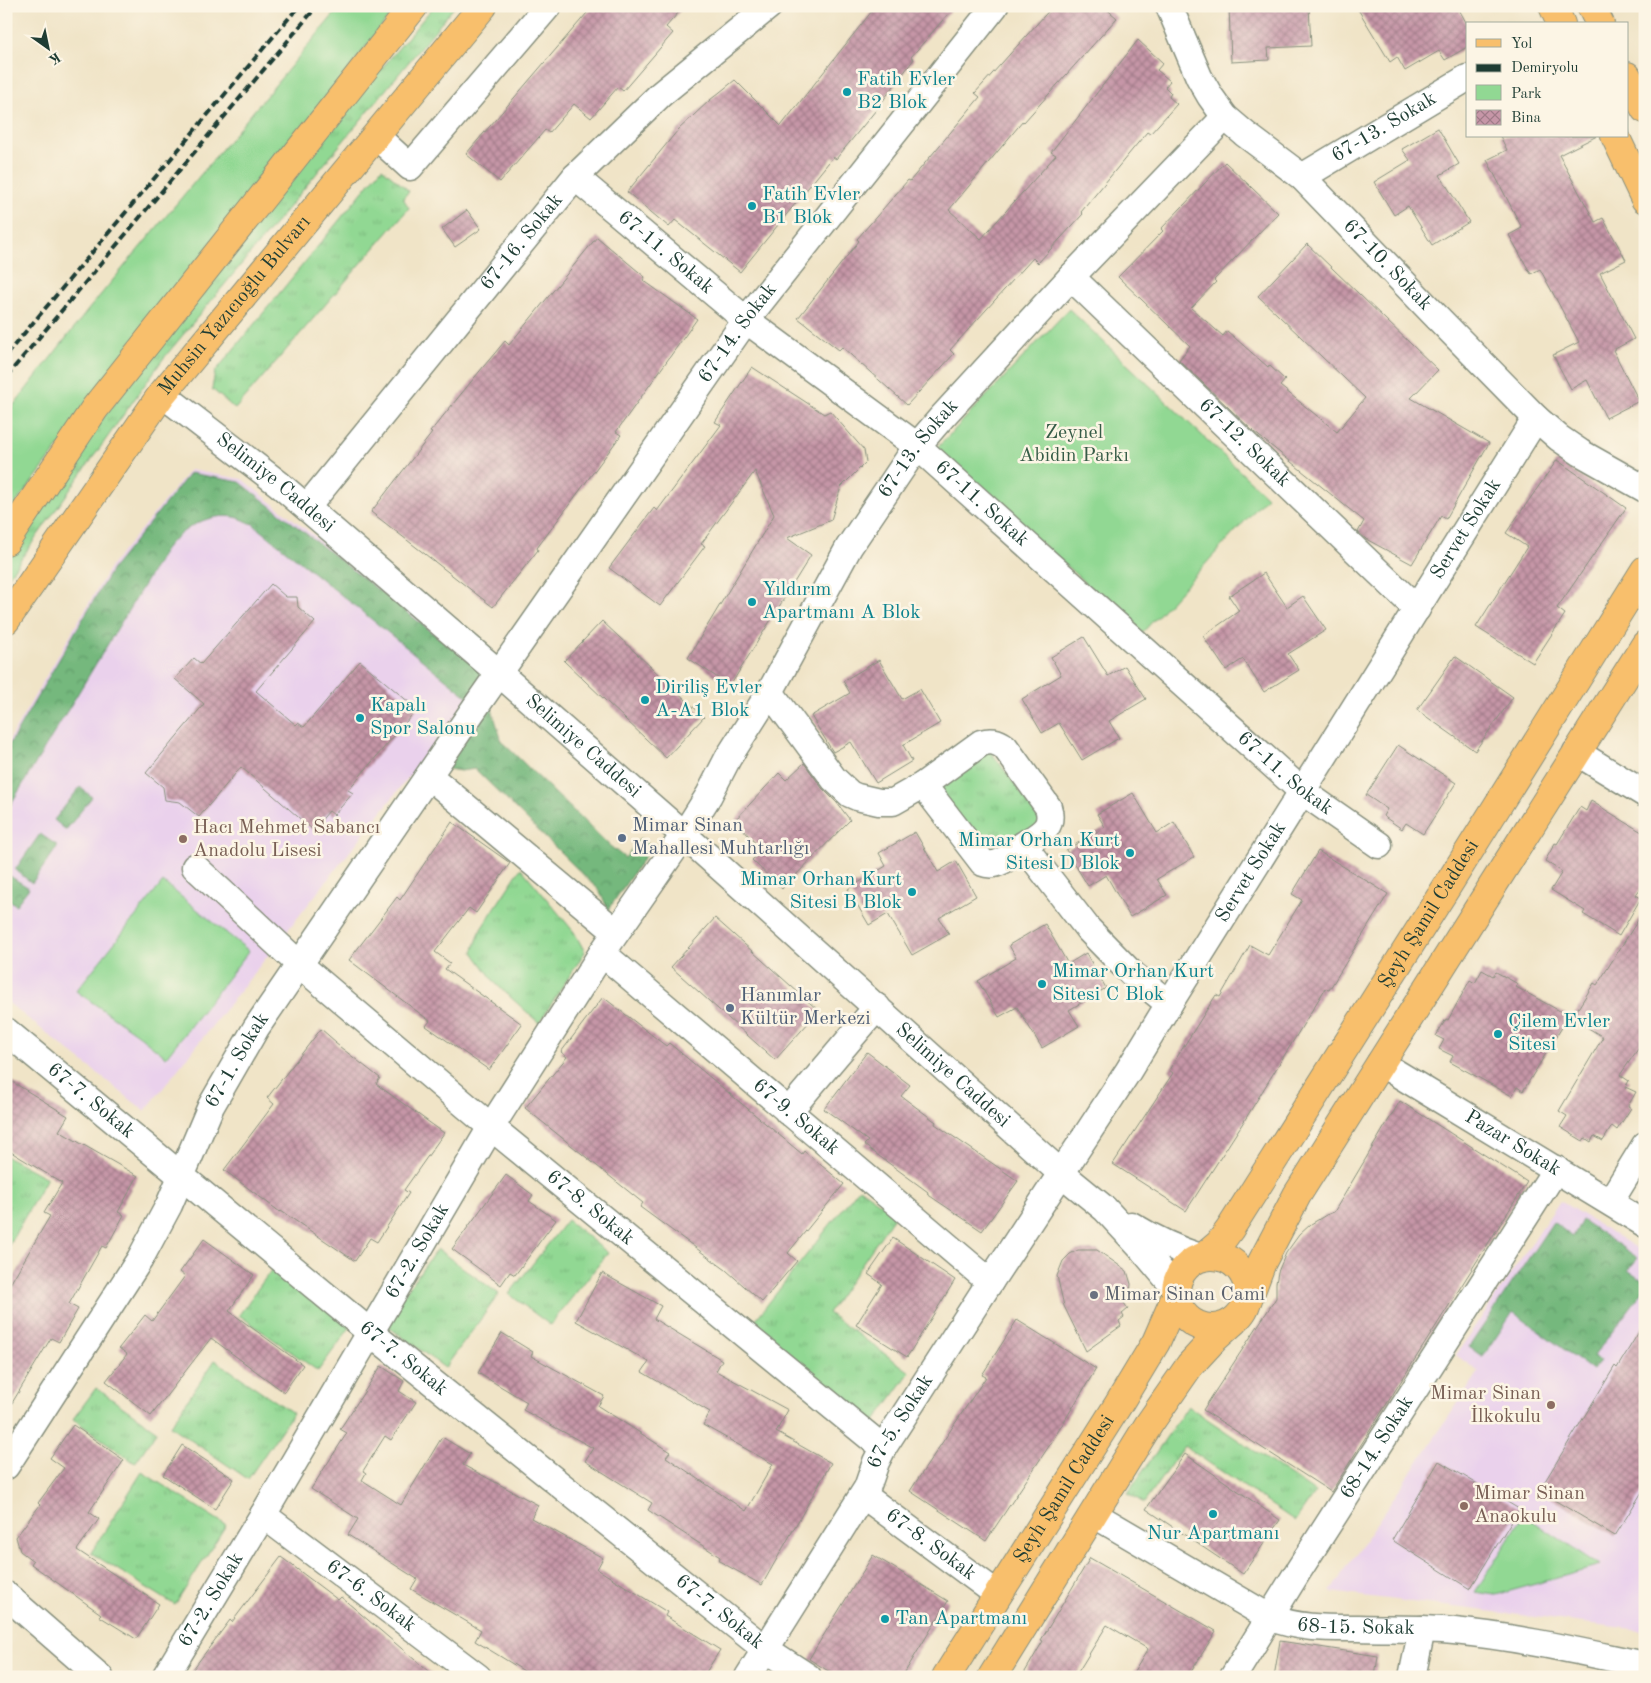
<svg xmlns="http://www.w3.org/2000/svg" width="1651" height="1683" viewBox="0 0 1651 1683" font-family="'Old Standard TT',serif">
<style>
.built{fill:#ead1ec}
.grass{fill:url(#grass-tufts);stroke:#588a64}
.forest{fill:url(#forest-crowns);stroke:#4a7a58}
.park{fill:#91d893;stroke:#588a64}
.building{fill:url(#building-cross-hatch)}
.lines{fill:none;stroke-linecap:round;stroke-linejoin:round}
.minor-casing{stroke:#88907e;stroke-width:29}
.major-casing{stroke:#88907e;stroke-width:30}
.minor{stroke:#fff;stroke-width:26}
.major{stroke:#f8bf6c;stroke-width:28}
.rail{stroke:#1f3d34;stroke-width:4;stroke-dasharray:8 4;stroke-linecap:butt}
.culture-dot{fill:#0f9aa8;stroke:#fcf5e5;stroke-width:2}
.service-dot{fill:#5c6f8a;stroke:#fcf5e5;stroke-width:2}
.education-dot{fill:#8d6e63;stroke:#fcf5e5;stroke-width:2}
.worship-dot{fill:#6b7280;stroke:#fcf5e5;stroke-width:2}
.labels{text-anchor:middle;dominant-baseline:central;stroke-width:5;stroke-linejoin:round;paint-order:stroke}
.culture-label{font-size:20px;fill:#0d838f;stroke:#fcf5e5;text-anchor:start}
.street-label{font-size:20px;fill:#1f3d34;stroke:#fcf5e5}
.park-label{font-size:20px;fill:#365c47;stroke:#fcf5e5}
.service-label{font-size:20px;fill:#4e5e75;stroke:#fcf5e5;text-anchor:start}
.education-label{font-size:20px;fill:#785e54;stroke:#fcf5e5;text-anchor:start}
.worship-label{font-size:20px;fill:#5b616d;stroke:#fcf5e5;text-anchor:start}
</style>
<defs>
<pattern id="grass-tufts" width="24" height="20" patternUnits="userSpaceOnUse" patternTransform="scale(1.25)"><rect width="24" height="20" fill="#91d893"/><path d="M3 7l-1-3M5 7V3M7 7l1-3M15 17l-1-3M17 17v-4M19 17l1-3" fill="none" stroke="#7dba7f"/></pattern>
<pattern id="forest-crowns" width="20" height="18" patternUnits="userSpaceOnUse" patternTransform="scale(1.25)"><rect width="20" height="18" fill="#74b87d"/><path d="M2 6a3 3 0 1 1 6 0M12 15a3 3 0 1 1 6 0" fill="none" stroke="#5f9767"/></pattern>
<pattern id="building-cross-hatch" width="8" height="8" patternUnits="userSpaceOnUse" patternTransform="scale(1.25)"><rect width="8" height="8" fill="#c696a7"/><path d="M0 0l8 8M0 8l8-8" fill="none" stroke="#a07c89"/></pattern>
</defs>
<rect width="100%" height="100%" fill="#fcf5e5"/>
<filter id="ink" filterUnits="userSpaceOnUse"><feTurbulence type="fractalNoise" baseFrequency=".02" numOctaves="2"/><feDisplacementMap in="SourceGraphic" scale="10" xChannelSelector="R" yChannelSelector="G"/><feConvolveMatrix kernelMatrix="1 2 1 2 8 2 1 2 1" color-interpolation-filters="sRGB"/></filter>
<filter id="wash" filterUnits="userSpaceOnUse"><feTurbulence type="fractalNoise" baseFrequency=".0096" numOctaves="4" result="noise"/><feDisplacementMap in="SourceGraphic" scale="20" xChannelSelector="R" yChannelSelector="G"/><feGaussianBlur stdDeviation="1.12" result="paint"/><feColorMatrix in="noise" values="0 0 0 0 0 0 0 0 0 0 0 0 0 0 0 0 0 1.4 0 .05"/><feComposite in="paint" operator="in"/></filter>
<g filter="url(#wash)">
<rect width="100%" height="100%" fill="#f0e4c7"/>
<path class="built" d="M190,470L242,479L490,674L145,1111L6,1001V745L110,567Z
M1560,1201L1645,1253V1622L1642,1630L1330,1592L1479,1372L1456,1355Z"/>
<path class="grass" d="M434,6H455L163,359L6,580V555L59,474L335,124Z
M382,168L409,191L403,198L409,208L235,409L212,389L215,372Z
M989,749L1042,822L989,861L936,788Z
M521,868L574,932L585,952L539,1023L496,984L473,952L481,929Z
M6,1156L47,1178L6,1250Z
M859,1188L896,1214L828,1313L910,1372L873,1424L749,1328Z
M567,1220L608,1253L550,1325L509,1294Z
M437,1249L499,1294L445,1368L383,1323Z
M272,1269L351,1326L318,1371L239,1315Z
M215,1360L293,1413L248,1479L170,1426Z
M96,1388L157,1431L135,1463L73,1419Z
M1188,1406L1315,1492L1295,1521L1184,1446L1144,1503L1128,1493Z
M142,1472L226,1525L175,1605L91,1553Z"/>
<path class="forest" d="M190,473L240,482L486,674L468,697L253,524C247,522 241,518 235,517C208,513 186,527 168,545L6,812V750L112,569Z
M491,706L502,742L610,846L625,858L640,838L651,847L608,910L599,890L475,769L460,771L443,768Z
M80,787L92,797L66,830L54,820Z
M40,834L58,846L32,883L15,870Z
M10,876L29,888L16,905L6,898V881Z
M1582,1220L1638,1258L1628,1270L1645,1282V1288L1594,1356L1600,1361L1592,1370L1513,1312L1483,1357L1469,1347L1553,1222L1573,1237Z"/>
<path class="park" d="M341,6H397L6,516V415L88,310Z
M1069,309L1267,497L1141,634L937,448Z
M163,882L249,951L166,1057L136,1033L76,991Z
M1524,1515L1600,1566L1496,1595L1475,1592Z"/>
<g id="blocks">
<path class="building" d="M593,6H684L666,27L673,33L623,91L618,87L591,118L574,104L549,133L545,130L500,182L466,154Z
M876,6H955L911,57L914,59L876,110L836,159L833,157L740,272L675,220L669,227L627,192L678,130L710,100L735,80L781,126Z
M1053,6H1103L1117,18L1024,122L1023,121L949,210L981,239L1056,155L1051,152L1138,40L1163,63L1157,70L1170,81L1165,87L1171,93L1169,97L1177,104L1150,134L1147,132L1081,212L1083,214L1038,263L1033,258L995,300L950,350L954,354L907,405L842,347L839,350L798,318L859,241L857,239L908,180L910,181L980,97L975,93Z
M1229,6H1309L1311,46L1268,48L1269,60L1231,62Z
M1356,6H1457L1467,24V47L1445,60L1439,51L1405,71L1397,57L1390,62Z
M1438,128L1459,164L1440,175L1469,222L1432,245L1408,206L1394,215L1374,182L1410,160L1402,149Z
M1500,136H1597L1559,155L1595,222L1603,218L1626,260L1600,273L1634,339L1613,350L1639,401L1606,418L1587,380L1571,389L1553,355L1579,342L1540,269L1531,274L1509,235L1522,228L1487,160L1507,150Z
M1225,162L1278,213L1214,280L1216,282L1191,308L1223,336L1227,331L1268,367L1269,365L1285,380L1280,386L1337,432L1365,398L1258,296L1307,244L1438,370L1411,398L1489,443L1446,519L1441,516L1412,564L1366,539L1358,532L1364,521L1254,432L1179,360L1190,346L1118,277L1163,231L1161,229Z
M467,210L481,229L455,247L442,229Z
M597,237L645,277L643,280L697,319L616,432L621,435L537,548L538,550L493,607L371,512L432,433L430,432L484,366L505,341L509,345Z
M752,367L824,414L830,411L864,450L866,462L841,487L831,520L787,538L811,555L730,686L688,658L774,515L755,471L701,544L705,546L660,606L609,568L654,508L657,511L721,425L715,422Z
M1557,460L1626,508L1557,608L1565,614L1533,663L1476,627L1527,547L1506,533Z
M1264,573L1287,607L1303,596L1326,630L1288,654L1299,670L1264,692L1243,659L1226,670L1203,636L1239,611L1229,596Z
M271,584L286,597H297L298,607L315,622L256,691L296,725L298,723L304,727L360,661L417,709L348,790L353,793L334,815L329,811L313,830L241,767L199,817L180,802L165,800L163,787L146,773L204,704L175,679L194,658L201,664Z
M602,621L704,717L666,758L564,661Z
M1084,637L1108,676L1125,666L1146,699L1109,721L1119,738L1082,760L1059,723L1042,733L1022,699L1061,675L1051,657Z
M1455,656L1513,697L1475,751L1417,710Z
M879,660L902,699L920,689L940,723L903,745L912,761L876,783L851,742L833,752L811,716L850,693L843,681Z
M1398,745L1456,783L1423,834L1406,823L1402,829L1383,816L1387,809L1366,795Z
M804,763L822,788L837,803L850,820L782,889L752,860L762,851L735,820L779,773L786,780Z
M1133,793L1157,833L1174,822L1194,857L1157,879L1167,895L1130,917L1106,875L1088,886L1066,850L1105,827L1097,814Z
M1591,801L1645,834V881L1636,895L1641,898L1619,936L1583,914L1585,911L1551,890L1562,872L1545,861L1555,843L1557,844L1580,807L1586,811Z
M452,822L510,863L476,913L469,908L435,952L450,963L445,969L522,1024L489,1070L426,1026L430,1021L349,960L397,897L400,900Z
M915,832L938,872L956,861L976,896L939,918L949,934L912,955L888,914L869,925L848,889L886,866L879,853Z
M1318,851L1388,894L1329,990L1325,989L1246,1118L1186,1211L1113,1164L1173,1073L1169,1070L1216,995L1220,997L1250,945L1268,955L1302,900L1292,894Z
M1645,909V1039L1620,1075L1629,1081L1625,1087L1636,1092L1628,1106L1631,1108L1617,1130L1612,1126L1603,1141L1594,1136L1591,1142L1585,1138L1583,1141L1560,1127L1567,1116L1559,1111L1603,1037L1572,1018L1594,983L1597,985Z
M715,918L819,1011L775,1060L671,967Z
M1045,924L1068,964L1086,953L1106,988L1069,1010L1079,1026L1042,1048L1017,1007L999,1017L978,981L1016,958L1009,945Z
M1482,970L1493,976L1496,972L1518,984L1516,987L1569,1016L1523,1091L1517,1087L1512,1096L1450,1062L1453,1056L1439,1049L1444,1040L1436,1036L1446,1019L1448,1020L1470,980L1475,983Z
M603,997L666,1046L669,1043L802,1154L804,1151L844,1184L788,1253L797,1261L762,1302L726,1270L640,1207L643,1203L525,1108L567,1057L561,1052Z
M321,1029L336,1042L335,1043L380,1078L376,1084L444,1133L404,1190L409,1193L377,1242L370,1238L355,1261L281,1211L280,1212L224,1170L274,1104L267,1098Z
M867,1052L910,1085L901,1096L936,1122L935,1124L1018,1181L982,1231L927,1194L928,1192L864,1145L868,1141L824,1109Z
M6,1078L68,1116L59,1131L138,1176L118,1212L124,1215L106,1248L102,1246L69,1304L78,1309L59,1342L51,1338L6,1413V1291L50,1216L44,1213L62,1183L6,1149Z
M1400,1101L1527,1182L1331,1492L1203,1410L1276,1298V1283L1278,1272L1286,1253L1299,1235L1311,1224L1326,1215L1334,1212Z
M506,1175L533,1195L529,1201L556,1220L515,1275L510,1272L501,1285L452,1249Z
M893,1238L955,1280L907,1357L856,1325L882,1284L868,1274Z
M204,1239L254,1275L229,1311L303,1365L284,1392L211,1338L151,1416L106,1381L127,1354L119,1348L145,1315L152,1321L185,1276L180,1272Z
M1078,1250H1097L1127,1271L1131,1284L1130,1293L1122,1300L1128,1309L1122,1314L1124,1317L1119,1321L1121,1326L1086,1351L1064,1306L1057,1276L1063,1261L1070,1254Z
M602,1273L661,1306L654,1319L722,1360L716,1371L788,1410L776,1432L831,1463L762,1585L719,1561L720,1557L648,1510L652,1503L585,1461L593,1448L523,1410L527,1402L478,1373L502,1333L533,1352L531,1356L604,1396L598,1406L670,1452L666,1457L746,1511L773,1464L703,1425L710,1412L642,1372L649,1362L576,1321Z
M1017,1320L1096,1369L1051,1443L986,1541L910,1491L986,1377L982,1375Z
M1645,1322V1487L1615,1536L1539,1491L1615,1366L1617,1368Z
M381,1366L404,1381L399,1391L416,1402L391,1440L385,1436L363,1471L366,1473L362,1480L401,1505L442,1437L470,1454L463,1465L538,1505L531,1518L603,1558L597,1569L667,1612L665,1616L720,1650L703,1677H534L475,1641L481,1630L411,1589L417,1579L348,1535L358,1519L311,1489L347,1433L340,1429Z
M73,1425L124,1460L89,1512L99,1519L77,1550L159,1604L136,1639L99,1616L101,1614L31,1564L33,1561L20,1551L16,1537L40,1505L38,1503L64,1468L50,1458Z
M182,1445L234,1479L215,1509L163,1475Z
M1185,1454L1280,1520L1243,1574L1146,1509Z
M1439,1461L1519,1509L1470,1589L1392,1540Z
M873,1555L948,1601L902,1677H838L809,1659Z
M281,1557L338,1600L341,1597L435,1677H187L230,1620L232,1622Z
M1090,1558L1216,1631L1188,1677H1131L1148,1649L1107,1625L1075,1677H1022L1043,1641L1041,1640Z
M1280,1641L1378,1656L1375,1677H1274Z"/>
</g>
</g>
<g filter="url(#ink)">
<use href="#blocks" fill-opacity="0" stroke="#88907e" stroke-width="1"/>
<g class="lines">
<defs>
<g id="minor">
<path id="s1" d="M1169,6L1199,77L1210,96L1225,117L1245,134L1302,177L1433,313L1536,418L1559,438L1581,453L1645,489"/>
<path d="M376,136L410,167L548,6"/>
<path id="s2" d="M575,177L746,320L917,446L1303,792L1379,845"/>
<path id="s3" d="M1302,177L1467,78"/>
<path id="s4" d="M1071,277L1417,609"/>
<path id="s5" d="M162,394L279,484L500,674L684,835L1061,1173L1105,1209L1143,1250L1176,1289"/>
<path id="s6" d="M307,507L575,177L661,94L769,6"/>
<path d="M770,692L834,779L850,794L857,797L879,802H893L923,785L981,743C991,740 997,741 1005,747L1048,807C1055,829 1038,835 1023,845"/>
<path d="M1576,752L1645,794"/>
<path d="M429,776L616,932"/>
<path d="M923,785L983,863C998,869 1012,854 1023,845L1088,929L1131,973L1169,1004"/>
<path id="s7" d="M195,867L300,965L491,1127L883,1448"/>
<path id="s8" d="M602,953L990,1282"/>
<path id="s9" d="M6,1031L371,1333L765,1649L808,1677"/>
<path id="s10" d="M1380,1063L1645,1224"/>
<path d="M788,1112L877,1007"/>
<path d="M1610,1202L1645,1145"/>
<path d="M1131,1225C1154,1239 1175,1249 1200,1257"/>
<path id="s11" d="M6,1466L140,1259L169,1205L211,1106L256,1028L472,712L746,320L995,6"/>
<path id="s12" d="M863,1495L997,1594"/>
<path id="s13" d="M1093,1514L1269,1617C1298,1629 1328,1628 1359,1628C1391,1629 1422,1628 1454,1631C1518,1637 1582,1652 1645,1665"/>
<path id="s14" d="M263,1515L478,1677"/>
<path d="M6,1595L100,1677"/>
<path id="s15" d="M165,1677L263,1515L491,1127L602,953L684,835L709,795L728,758L770,692L849,547L880,501L917,446L942,417L1071,277L1225,117"/>
<path id="s16" d="M748,1677L867,1488L876,1462L883,1448L990,1282L1127,1073L1169,1004L1536,418"/>
<path id="s17" d="M1233,1677L1297,1573L1556,1169"/>
<path d="M1412,1677L1422,1629"/>
</g>
<g id="major">
<path d="M1553,6L1561,24"/>
<path d="M1591,6L1600,24"/>
<path d="M1627,76L1645,109"/>
<path d="M1615,136L1645,199"/>
<path d="M6,541L95,408L414,6"/>
<path id="s18" d="M6,620L162,394L483,6"/>
<path id="s19" d="M1206,1255L1219,1244L1230,1229L1446,888L1645,570"/>
<circle cx="1212" cy="1292" r="36"/>
<path d="M1248,1299L1262,1262L1297,1195L1645,645"/>
<path id="s20" d="M946,1677L1118,1405L1156,1342L1176,1296"/>
<path d="M992,1677L1149,1424L1190,1365L1215,1338L1234,1321"/>
</g>
</defs>
<use href="#minor" class="minor-casing"/>
<use href="#major" class="major-casing"/>
<use href="#minor" class="minor"/>
<use href="#major" class="major"/>
<path class="rail" d="M6,355L299,6
M6,377L317,6"/>
</g>
</g>
<g class="culture-dot">
<circle cx="847" cy="92" r="5"/>
<circle cx="752" cy="206" r="5"/>
<circle cx="752" cy="602" r="5"/>
<circle cx="645" cy="700" r="5"/>
<circle cx="360" cy="718" r="5"/>
<circle cx="1130" cy="853" r="5"/>
<circle cx="912" cy="892" r="5"/>
<circle cx="1042" cy="984" r="5"/>
<circle cx="1498" cy="1034" r="5"/>
<circle cx="1213" cy="1514" r="5"/>
<circle cx="885" cy="1619" r="5"/>
</g>
<g class="service-dot">
<circle cx="622" cy="838" r="5"/>
<circle cx="730" cy="1008" r="5"/>
</g>
<g class="education-dot">
<circle cx="183" cy="839" r="5"/>
<circle cx="1551" cy="1405" r="5"/>
<circle cx="1464" cy="1506" r="5"/>
</g>
<circle class="worship-dot" cx="1094" cy="1295" r="5"/>
<g class="labels">
<g class="culture-label">
<text x="857" y="80">Fatih Evler<tspan x="857" dy="23">B2 Blok</tspan></text>
<text x="762" y="195">Fatih Evler<tspan x="762" dy="23">B1 Blok</tspan></text>
<text x="762" y="590">Yıldırım<tspan x="762" dy="23">Apartmanı A Blok</tspan></text>
<text x="655" y="688">Diriliş Evler<tspan x="655" dy="23">A-A1 Blok</tspan></text>
<text x="370" y="706">Kapalı<tspan x="370" dy="23">Spor Salonu</tspan></text>
<text x="1120" y="841" text-anchor="end">Mimar Orhan Kurt<tspan x="1120" dy="23">Sitesi D Blok</tspan></text>
<text x="902" y="880" text-anchor="end">Mimar Orhan Kurt<tspan x="902" dy="23">Sitesi B Blok</tspan></text>
<text x="1052" y="972">Mimar Orhan Kurt<tspan x="1052" dy="23">Sitesi C Blok</tspan></text>
<text x="1508" y="1022">Çilem Evler<tspan x="1508" dy="23">Sitesi</tspan></text>
<text x="1213" y="1534" text-anchor="middle">Nur Apartmanı</text>
<text x="895" y="1619">Tan Apartmanı</text>
</g>
<g class="street-label">
<text stroke="none"><textPath href="#s3" startOffset="96">67-13. Sokak</textPath></text>
<text stroke="none"><textPath href="#s6" startOffset="341">67-16. Sokak</textPath></text>
<text stroke="none"><textPath href="#s2" startOffset="118">67-11. Sokak</textPath></text>
<text stroke="none"><textPath href="#s1" startOffset="345">67-10. Sokak</textPath></text>
<text stroke="none"><textPath href="#s18" startOffset="389">Muhsin Yazıcıoğlu Bulvarı</textPath></text>
<text stroke="none"><textPath href="#s11" startOffset="1351">67-14. Sokak</textPath></text>
<text stroke="none"><textPath href="#s4" startOffset="240">67-12. Sokak</textPath></text>
<text stroke="none"><textPath href="#s15" startOffset="1442">67-13. Sokak</textPath></text>
<text stroke="none"><textPath href="#s5" startOffset="144">Selimiye Caddesi</textPath></text>
<text stroke="none"><textPath href="#s2" startOffset="522">67-11. Sokak</textPath></text>
<text stroke="none"><textPath href="#s16" startOffset="1355">Servet Sokak</textPath></text>
<text stroke="none"><textPath href="#s5" startOffset="549">Selimiye Caddesi</textPath></text>
<text stroke="none"><textPath href="#s2" startOffset="928">67-11. Sokak</textPath></text>
<text stroke="none"><textPath href="#s16" startOffset="950">Servet Sokak</textPath></text>
<text stroke="none"><textPath href="#s19" startOffset="408">Şeyh Şamil Caddesi</textPath></text>
<text stroke="none"><textPath href="#s11" startOffset="468">67-1. Sokak</textPath></text>
<text stroke="none"><textPath href="#s5" startOffset="1044">Selimiye Caddesi</textPath></text>
<text stroke="none"><textPath href="#s9" startOffset="110">67-7. Sokak</textPath></text>
<text stroke="none"><textPath href="#s8" startOffset="254">67-9. Sokak</textPath></text>
<text stroke="none"><textPath href="#s10" startOffset="155">Pazar Sokak</textPath></text>
<text stroke="none"><textPath href="#s7" startOffset="522">67-8. Sokak</textPath></text>
<text stroke="none"><textPath href="#s15" startOffset="495">67-2. Sokak</textPath></text>
<text stroke="none"><textPath href="#s9" startOffset="515">67-7. Sokak</textPath></text>
<text stroke="none"><textPath href="#s16" startOffset="298">67-5. Sokak</textPath></text>
<text stroke="none"><textPath href="#s17" startOffset="271">68-14. Sokak</textPath></text>
<text stroke="none"><textPath href="#s20" startOffset="222">Şeyh Şamil Caddesi</textPath></text>
<text stroke="none"><textPath href="#s12" startOffset="84">67-8. Sokak</textPath></text>
<text stroke="none"><textPath href="#s14" startOffset="135">67-6. Sokak</textPath></text>
<text stroke="none"><textPath href="#s15" startOffset="90">67-2. Sokak</textPath></text>
<text stroke="none"><textPath href="#s9" startOffset="920">67-7. Sokak</textPath></text>
<text stroke="none"><textPath href="#s13" startOffset="292">68-15. Sokak</textPath></text>
</g>
<g class="park-label">
<text x="1074" y="433">Zeynel<tspan x="1074" dy="23">Abidin Parkı</tspan></text>
</g>
<g class="service-label">
<text x="632" y="826">Mimar Sinan<tspan x="632" dy="23">Mahallesi Muhtarlığı</tspan></text>
<text x="740" y="996">Hanımlar<tspan x="740" dy="23">Kültür Merkezi</tspan></text>
</g>
<g class="education-label">
<text x="193" y="828">Hacı Mehmet Sabancı<tspan x="193" dy="23">Anadolu Lisesi</tspan></text>
<text x="1541" y="1394" text-anchor="end">Mimar Sinan<tspan x="1541" dy="23">İlkokulu</tspan></text>
<text x="1474" y="1494">Mimar Sinan<tspan x="1474" dy="23">Anaokulu</tspan></text>
</g>
<g class="worship-label">
<text x="1104" y="1295">Mimar Sinan Cami</text>
</g>
</g>
<rect width="1651" height="1683" fill="none" stroke="#fcf5e5" stroke-width="25"/>
<rect x="1466" y="22" width="162" height="115" fill="#fcf5e5" stroke="#a4ab9e"/>
<rect x="1476" y="39" width="25" height="8" fill="#f8bf6c" stroke="#a4ab9e"/>
<text x="1511" y="48" font-size="15" fill="#1f3d34">Yol</text>
<rect x="1476" y="64" width="25" height="8" fill="#1f3d34" stroke="#a4ab9e"/>
<text x="1511" y="72" font-size="15" fill="#1f3d34">Demiryolu</text>
<rect x="1476" y="85" width="25" height="15" fill="#91d893" stroke="#a4ab9e"/>
<text x="1511" y="98" font-size="15" fill="#1f3d34">Park</text>
<rect x="1476" y="110" width="25" height="15" fill="url(#building-cross-hatch)" stroke="#a4ab9e"/>
<text x="1511" y="122" font-size="15" fill="#1f3d34">Bina</text>
<g transform="translate(48 48) rotate(147)" stroke="#fcf5e5" stroke-width="4" paint-order="stroke">
<path d="M0-4L9 19L0 12L-9 19Z" fill="#1f3d34"/>
<text y="-8" font-size="14" font-weight="bold" text-anchor="middle" fill="#1f3d34">K</text>
</g>
</svg>
